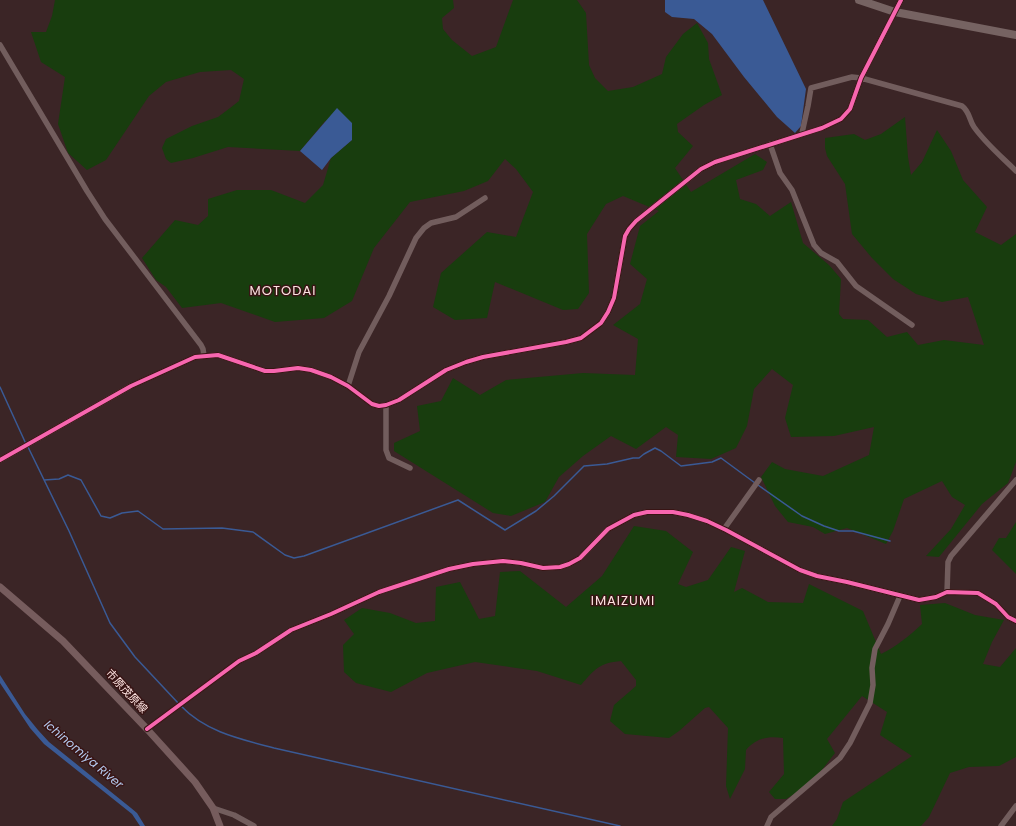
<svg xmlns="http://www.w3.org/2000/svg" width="1016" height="826" viewBox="0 0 1016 826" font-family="Poppins,'Noto Sans JP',sans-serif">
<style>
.green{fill:#183d0e}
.water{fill:#3a5a95}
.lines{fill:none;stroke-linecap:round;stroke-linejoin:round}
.stream{stroke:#3a5a95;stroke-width:1.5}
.minor{stroke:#725d5d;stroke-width:5.5}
.major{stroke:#765c5d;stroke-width:7}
.highway{stroke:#766362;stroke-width:8}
.cycleway-casing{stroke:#381414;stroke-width:6}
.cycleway{stroke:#f766af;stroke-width:4}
.labels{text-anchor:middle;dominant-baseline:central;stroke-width:3;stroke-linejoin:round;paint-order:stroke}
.street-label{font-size:11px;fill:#fde3e1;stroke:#381414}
.water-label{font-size:12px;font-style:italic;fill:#b4caef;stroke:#381414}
.quarter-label{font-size:13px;letter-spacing:1px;fill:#fde3e1;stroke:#381414}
</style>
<rect width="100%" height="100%" fill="#3b2526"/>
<path class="green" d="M55,0H453L454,8L442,18L443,29L452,40L472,56L496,47L513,0H577L586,13L589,65L595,78L608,91L633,87L662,74L666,57L683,34L697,23L708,43L709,59L722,95L704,105L677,124L678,132L693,146L675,168L691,192L755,154L767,162L763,170L736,180L740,199L756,204L770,216L791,202L803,243L829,265L841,279L839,314L843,319L868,320L887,337L907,332L918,345L944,340L984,345L968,297L942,302L916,294L893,279L872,258L852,234L845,184L827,156L825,148V138L854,134L865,140L881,134L905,117L908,157L911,175L922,162L937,130L951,151L963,180L987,207L975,232L1001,245L1016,234V462L1008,483L982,504L939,557L926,556L951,529L965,505L952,497L942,481L904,499L893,531L886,544L847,528L825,534L813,527L788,522L775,506L761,477L772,462L785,469L823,476L869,455L874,427L834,436L791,437L785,418L793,385L772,369L754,389L747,426L736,448L711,459L676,457L678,435L666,427L636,449L611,436L583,456L559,477L545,502L511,516L493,513L394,451V443L420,431L417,406L441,401L453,378L480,395L506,380L583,373L635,375L638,339L613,325L640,304L647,279L630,264L640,226L659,211L623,196L606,204L587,234L589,293L578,309L563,310L495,282L487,318L455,320L433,307L441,273L487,232L516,237L533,192L516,169L505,159L488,181L464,191L410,202L374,248L352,301L324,318L275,322L221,303L182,308L166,287L156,280L142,258L175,220L198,225L208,216V199L237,190H271L305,203L323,185L331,158L352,140L325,121L300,151L228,147L193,158L171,163L166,159L162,148L166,139L192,126L218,117L230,108L239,101L244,79L231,70L200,72L166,82L149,96L106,160L87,170L68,153L58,124L65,77L41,62L31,32H46L52,16Z
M1016,522V574L992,550L999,538H1006Z
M634,526L666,531L693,552L678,584L686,587L708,580L731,547L745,551L734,592L742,588L768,602L803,603L809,584L863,611L881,654C897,646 909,636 922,624L920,605L945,603L975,615L1004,620L992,642L983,664L1000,667L1016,648V757L999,766L969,767L950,773L929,817L921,826H832L837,819L843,802L912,756L880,735L887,712L862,696L827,739L835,753L811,784L786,799H775L769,792L784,774L783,738C767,736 757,738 746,750L745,769L730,799L726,786L728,728L709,707L705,708L679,731L669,738L625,734L610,721L614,705L636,686V680L621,661C599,663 595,669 581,685L537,671L475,662L427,673L391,692L356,683L344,672L343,645L354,634L344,620L362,608L390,613L416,623L435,621L436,587L460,582L479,619L495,616L500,572L520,571L566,607L602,576Z"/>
<path class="water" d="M665,0H763L806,89L801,126L795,133L777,117L744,77L712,34L694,19L672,17L665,12Z
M337,108L352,123V140L331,158L322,170L300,151Z
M0,675L25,714L38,730L49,742L131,808L137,813L145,826H140L132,814L44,744L30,728L0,683Z"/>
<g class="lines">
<path class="stream" d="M0,387L26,444
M28,447L69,531L110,623L135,657L179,704
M44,480L59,479L68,475L81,480L101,516L110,518L122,513L138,511L163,529L222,528L253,532L285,555L294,558L304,556L458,500L505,530L536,511L554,496L584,466L607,464L633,458H639L644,454L655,448L661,451L681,466L712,462L721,458L755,483
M758,485L802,516L824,526L839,531H853L890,541
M181,706C206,732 240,739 274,748L620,826"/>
<path class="minor" d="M0,45L87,191L105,219L201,345L203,349L204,356
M802,133L808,106L811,88L852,77L861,78L962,106C970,112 969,120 974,127C986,144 1002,157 1016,171
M770,144L780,173L792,190L814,245L821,253L837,262L856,286L912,325
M348,386L359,352L389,296L416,238L424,228L431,223L456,217L485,198
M386,405V450L389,458L410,468
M0,460L131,386L195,357L218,355L265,371H274L298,368L311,370L331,377L348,386L372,404L379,406L386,405L399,400L446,370L466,362L483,357L566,342L581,338L601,323L608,312L614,298L625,236L629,229L636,221L701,169L715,162L822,128L841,119L850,109L861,78L901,0
M724,529L759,480
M947,592L948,562L951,556L1016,480
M147,729L239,661L256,653L291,630L331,614L379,592L449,569L473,564L503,561L521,563L543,568L560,567L569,564L580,558L608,529L634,515L647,512H673L688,515L707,521L726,530L800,570L817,576L847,582L919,600L936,597L947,592L978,593L996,604L1008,617L1016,621
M213,808L234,815L254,826
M767,826L771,817L840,758L850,743L870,703L873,685L872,668L875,649L888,624L900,596
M1001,826L1016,806"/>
<path class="major" d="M0,587L63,641L147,729L195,782L213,808L220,826"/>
<path class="highway" d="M859,0L895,12L1016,35"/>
<defs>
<path id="cycleway" d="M0,460L131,386L195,357L218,355L265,371H274L298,368L311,370L331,377L348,386L372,404L379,406L386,405L399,400L446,370L466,362L483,357L566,342L581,338L601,323L608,312L614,298L625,236L629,229L636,221L701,169L715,162L822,128L841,119L850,109L861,78L901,0
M147,729L239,661L256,653L291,630L331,614L379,592L449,569L473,564L503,561L521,563L543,568L560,567L569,564L580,558L608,529L634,515L647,512H673L688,515L707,521L726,530L800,570L817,576L847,582L919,600L936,597L947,592L978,593L996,604L1008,617L1016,621"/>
</defs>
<use href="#cycleway" class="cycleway-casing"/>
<use href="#cycleway" class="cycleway"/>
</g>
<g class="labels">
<g class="street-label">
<text transform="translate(127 691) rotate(47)">市原茂原線</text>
</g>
<g class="water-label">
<text transform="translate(84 754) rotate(40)">Ichinomiya River</text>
</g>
<g class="quarter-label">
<text x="283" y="290">MOTODAI</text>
<text x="623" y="600">IMAIZUMI</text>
</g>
</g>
</svg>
